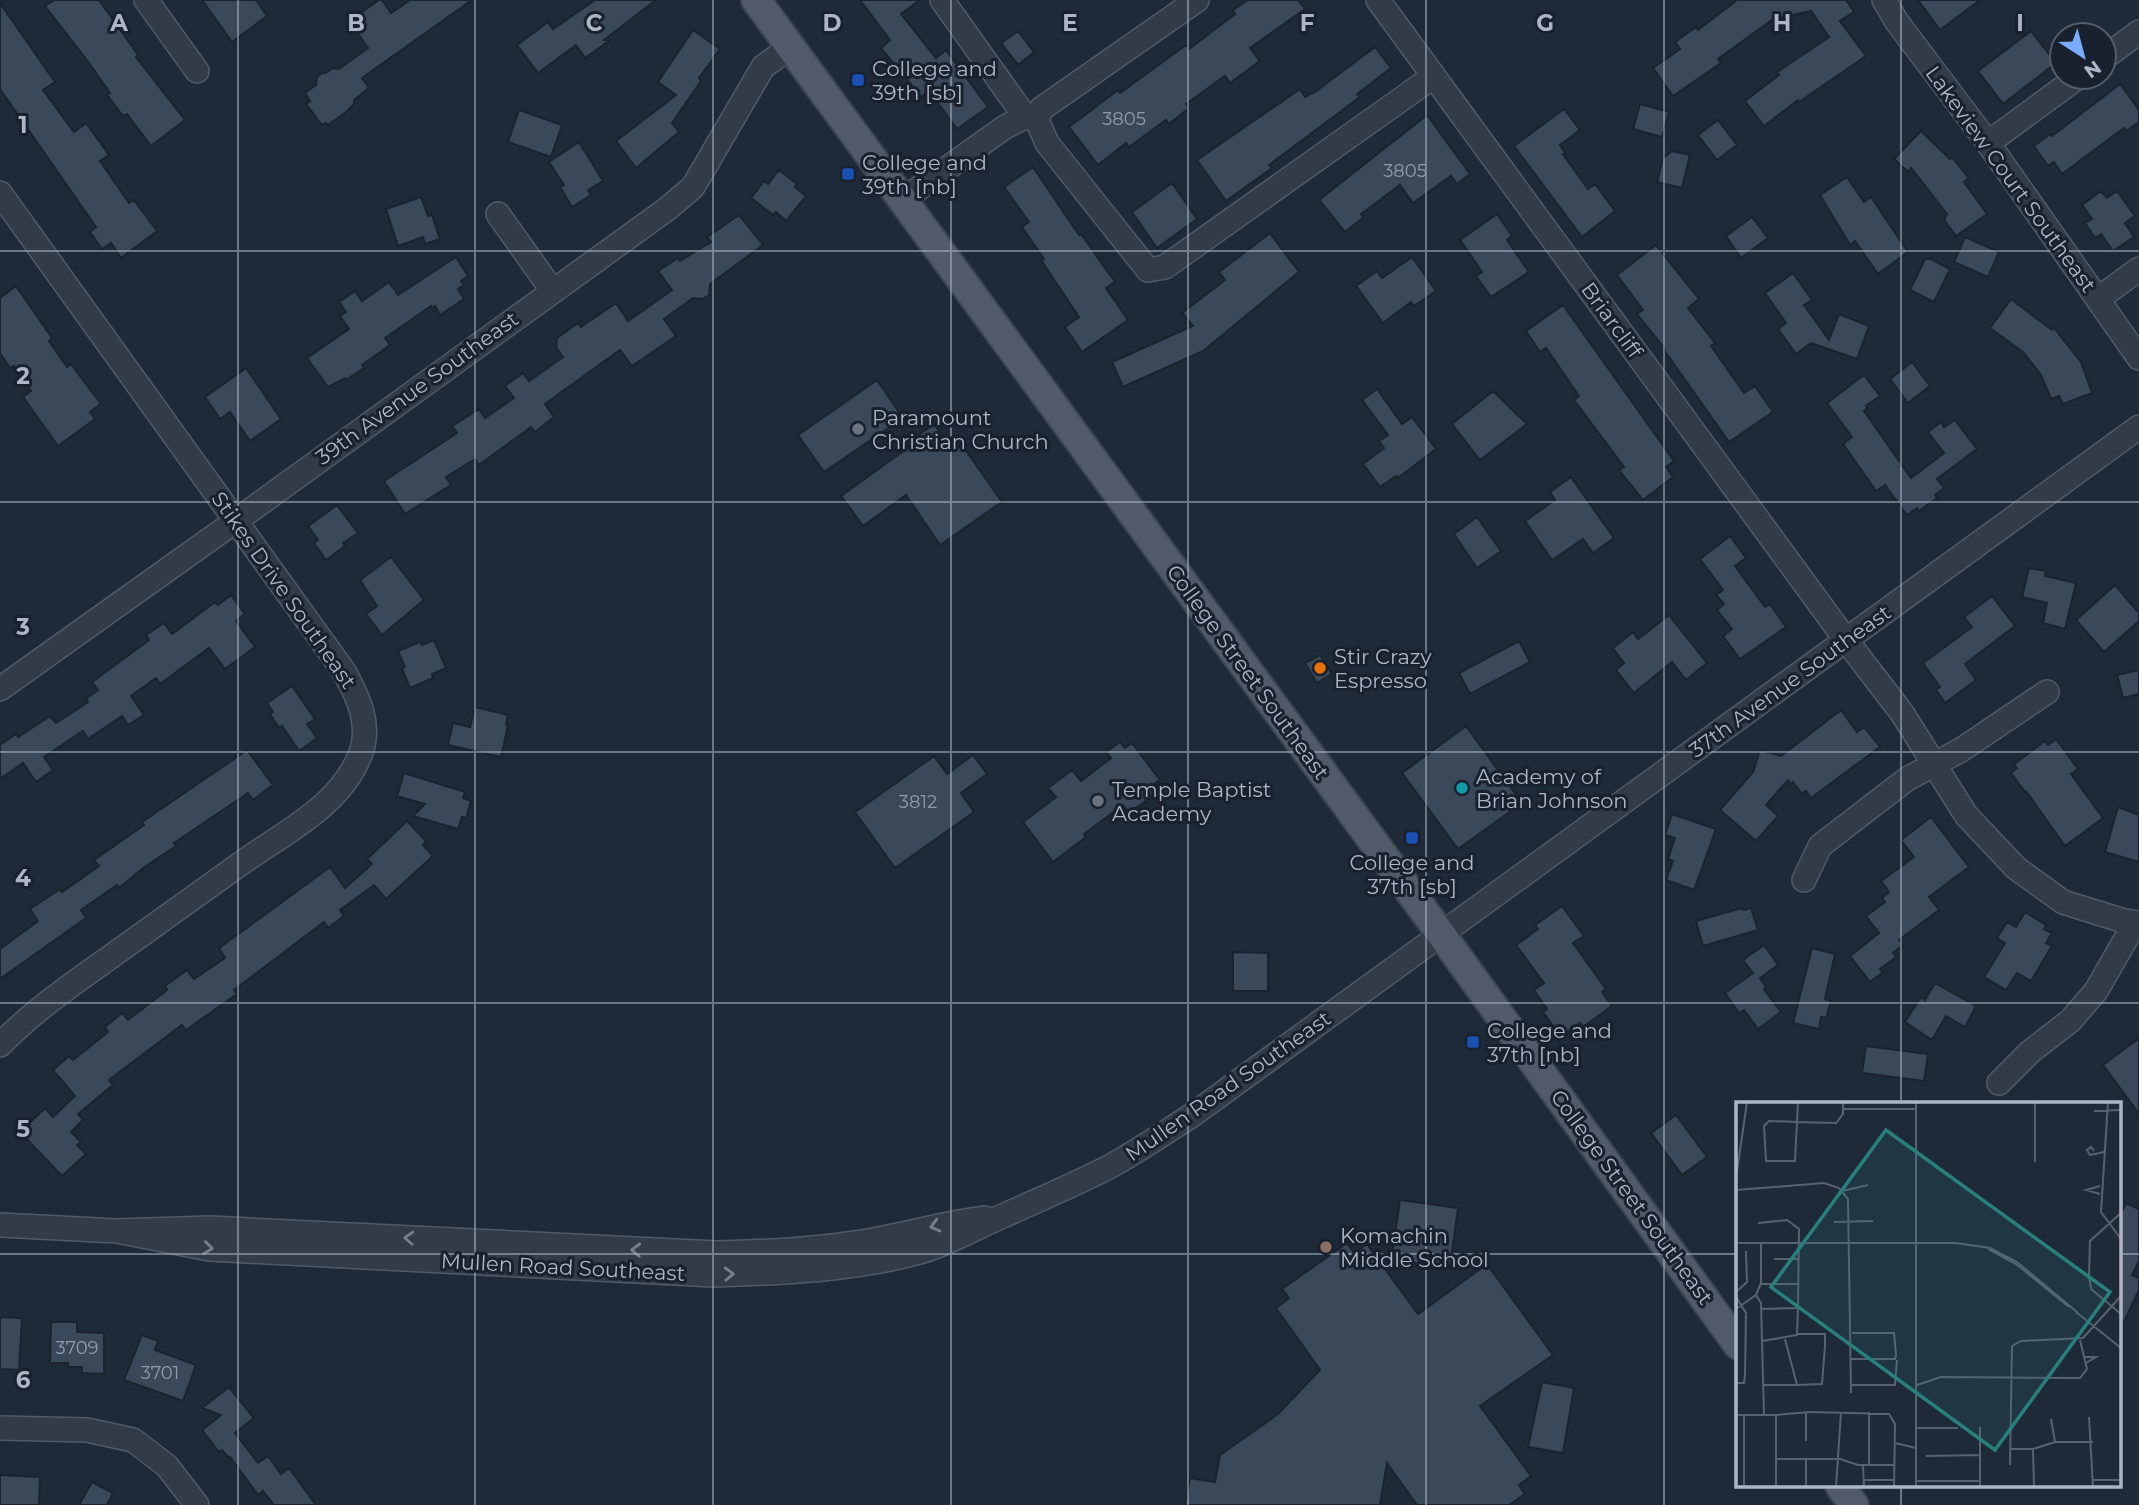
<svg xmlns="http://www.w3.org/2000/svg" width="2139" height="1505" viewBox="0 0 2139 1505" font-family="Montserrat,sans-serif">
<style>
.building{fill:#3a4859;stroke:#1a232f;stroke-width:2}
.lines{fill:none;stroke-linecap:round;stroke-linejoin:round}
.minor-casing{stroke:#505967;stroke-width:26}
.major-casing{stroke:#3c4552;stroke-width:32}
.minor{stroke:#323c49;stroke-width:23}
.major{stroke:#505a69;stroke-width:28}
.oneway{stroke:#757f8e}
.grid{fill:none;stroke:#acb6c6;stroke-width:2;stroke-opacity:0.55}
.transit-dot{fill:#1a4fb4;stroke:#18212d;stroke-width:2.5}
.worship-dot{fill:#6b7280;stroke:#18212d;stroke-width:2.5}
.food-dot{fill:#e8710a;stroke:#18212d;stroke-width:2.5}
.culture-dot{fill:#0f9aa8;stroke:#18212d;stroke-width:2.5}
.education-dot{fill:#8d6e63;stroke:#18212d;stroke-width:2.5}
.labels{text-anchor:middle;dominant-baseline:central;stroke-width:6;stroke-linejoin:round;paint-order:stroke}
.number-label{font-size:18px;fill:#909aab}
.poi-label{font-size:21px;fill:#acb6c6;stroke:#18212d;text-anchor:start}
.street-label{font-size:21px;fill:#acb6c6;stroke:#18212d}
.inset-road{fill:none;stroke:#576271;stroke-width:2}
.view{fill:#27807b;fill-opacity:0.15;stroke:#27807b;stroke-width:3.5}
.inset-edge{fill:none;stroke:#acb6c6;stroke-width:3.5}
.grid-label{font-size:23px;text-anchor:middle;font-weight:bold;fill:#acb6c6;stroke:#18212d;stroke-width:6;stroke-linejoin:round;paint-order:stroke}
</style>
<rect width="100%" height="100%" fill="#1f2a39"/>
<path class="building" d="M54,0H99L138,55L136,57L185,120L151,146L127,114L123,116L107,95L110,93L89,63L45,6Z
M202,0H256L267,16L232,42Z
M379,0H382L391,13L410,0H472L362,78L369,88L354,100V104L346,112L328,125L326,123L322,125L306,104L310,101L305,93L316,85L317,77L322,73H326L333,68L339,69L368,48L349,21Z
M595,0H656L604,40L609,41L585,58L576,45L538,73L517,45L548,22L553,29Z
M860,0H920L901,14L936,58L946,50L988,107L957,129L929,91L921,97L881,48L890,40Z
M1248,0H1298L1305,9L1250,48L1260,61L1230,83L1225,76L1186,104L1189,108L1169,124L1166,120L1129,147L1126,143L1098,165L1069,127L1118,90L1120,93L1186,45L1189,49L1235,14L1233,10Z
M1737,0H1846L1854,12L1840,21L1866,56L1799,102L1798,100L1764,126L1745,101L1779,75L1777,72L1829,37L1811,11L1772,20L1718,59L1721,63L1673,96L1653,68L1680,49L1675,42L1696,27L1698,30Z
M1918,0H1980L1940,30Z
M0,3L55,82L43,90L74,132L86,123L109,155L100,161L129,203L134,200L157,231L121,258L111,243L102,249L90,232L96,227L0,89Z
M693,30L720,49L699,78L701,81L672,123L679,132L636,168L616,141L676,95L658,82Z
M1018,31L1034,52L1018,65L1001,43Z
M2031,31L2056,63L2003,104L1978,71Z
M1375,47L1391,68L1357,94L1360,97L1269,165L1272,168L1226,201L1197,160L1300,89L1305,97L1315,92Z
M2120,84L2139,110V122L2126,131L2124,128L2062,174L2054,162L2048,166L2034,146L2050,134L2052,136Z
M1640,104L1669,112L1662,137L1633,129Z
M1564,109L1580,130L1560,145L1565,153L1563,154L1588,189L1595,184L1615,211L1582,237L1514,146Z
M519,110L562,125L551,157L508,142Z
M1427,115L1470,174L1457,184L1451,176L1413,203L1400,185L1361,214L1364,217L1345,232L1319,200Z
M1718,120L1737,145L1717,160L1698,135Z
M1921,131L1950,159L1952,157L1969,178L1964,182L1987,214L1956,236L1944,220L1947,214L1911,168L1908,172L1894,159Z
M579,142L603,181L588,190L591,195L572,207L560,187L564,185L549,162Z
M1672,151L1690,155L1682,188L1657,182L1663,158Z
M1033,167L1079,235L1081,234L1115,282L1106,288L1128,320L1082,352L1065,327L1079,317L1041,260L1044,259L1022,227L1029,222L1004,187Z
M779,170L797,184L795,187L806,196L786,221L776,212L773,215L751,198L764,181L768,184Z
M1847,177L1864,202L1871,197L1908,252L1878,274L1855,241L1850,245L1820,195Z
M1172,183L1197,219L1157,248L1132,212Z
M2101,191L2107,198L2117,191L2135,216L2125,223L2134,237L2113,251L2101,234L2095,238L2085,223L2092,219L2082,205Z
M421,197L428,216L432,215L440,239L425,244L423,237L398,246L386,209Z
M1497,214L1512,236L1507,240L1529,272L1491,297L1476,276L1482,272L1460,240Z
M739,215L763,245L710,284L709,295L703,299L693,298L664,319L676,336L632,366L620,350L545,404L554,417L535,432L531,427L479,465L475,459L446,477L451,485L405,514L384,481L457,433L452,426L479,409L485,418L514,398L505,386L523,373L529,381L563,357L556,347L557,338L578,323L581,327L616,303L628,321L672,290L658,271L678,258L680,261L711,242L707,237Z
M1752,217L1768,238L1741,258L1726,236Z
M1270,233L1299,272L1203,351L1123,387L1112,362L1193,326L1182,313L1225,280L1219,272Z
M1965,237L1999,252L1988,277L1954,262Z
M1656,245L1699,299L1688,308L1715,343L1711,346L1744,393L1755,386L1773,412L1729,442L1664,350L1665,349L1637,314L1643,310L1617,275Z
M456,257L468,276L461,281L464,285L458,289L464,299L440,315L435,306L432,308L431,306L385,338L390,345L362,365L364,368L346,380L345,378L328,387L307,358L349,329L340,316L346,312L339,302L355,291L362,301L389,282L398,295Z
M1412,257L1436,291L1414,306L1411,302L1383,323L1356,286L1377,271L1382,278Z
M1925,259H1931L1950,269L1934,302L1910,290Z
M1793,273L1812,300L1804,305L1829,340L1839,314L1869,326L1857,359L1811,343L1796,354L1778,329L1786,323L1765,293Z
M16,286L52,338L49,341L67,367L71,364L101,404L90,412L95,419L58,446L23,397L31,391L14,366L10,368L0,353V298Z
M2011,299L2052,330L2054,328L2081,362L2092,393L2063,404L2059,396L2051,399L2041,375L2023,352L1990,328Z
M1563,305L1674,461L1666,467L1673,477L1643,500L1619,470L1624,467L1574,400L1579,396L1546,348L1540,352L1526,331Z
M1912,362L1930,386L1908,403L1890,379Z
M246,368L281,419L250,441L230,412L220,419L205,397Z
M1864,375L1880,396L1866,406L1868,408L1864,411L1911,478L1944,453L1928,432L1941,422L1944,427L1955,420L1977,449L1937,479L1944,488L1935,495L1937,498L1919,511L1917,508L1907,515L1885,485L1876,491L1843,444L1852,437L1827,403Z
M877,380L903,418L824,472L798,435Z
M1377,389L1402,424L1412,417L1436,449L1398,478L1396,476L1380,487L1363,464L1384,448L1379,441L1388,435L1362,400Z
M1493,391L1527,424L1480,460L1452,424Z
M934,424L953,451L962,445L1002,502L940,545L906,495L863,526L841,496L916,442L913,439Z
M1571,477L1614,538L1593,553L1583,539L1552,560L1525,521L1555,500L1550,492Z
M337,505L358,533L343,543L345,546L326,560L314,543L318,540L308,526Z
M1477,517L1501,551L1477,568L1454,534Z
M1730,536L1746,558L1735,566L1765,607L1770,604L1786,627L1740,659L1723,636L1732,629L1717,610L1724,604L1716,595L1723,590L1700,559Z
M391,557L424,600L382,635L366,614L377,606L360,580Z
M2029,568L2046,571L2045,576L2076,583L2065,629L2043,623L2047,603L2022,597Z
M2115,585L2139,613V621L2104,652L2076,620Z
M231,595L245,614L236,621L255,647L225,669L209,648L160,684L156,678L131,696L144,715L128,725L122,716L88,739L83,731L44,757L53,770L36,782L23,763L0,779V745L16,734L18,737L50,716L56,723L88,702L86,699L98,690L92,682L149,640L146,635L164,623L172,634L215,602L218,605Z
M1992,596L2015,626L1965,664L1976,680L1945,703L1936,690L1940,687L1923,663L1972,627L1964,617Z
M1669,615L1707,663L1686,680L1672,662L1634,693L1616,670L1624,663L1613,648L1633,632L1638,639Z
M434,640L446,668L432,674L433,678L410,688L402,669L405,667L398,651L420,642L422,645Z
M1519,641L1530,662L1470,694L1459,673Z
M1320,655L1332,674L1317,683L1305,663Z
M2139,670V694L2123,698L2117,675Z
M292,686L315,719L307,724L317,738L299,751L282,726L279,728L270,714L273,712L267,703Z
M475,707L508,715L506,725L508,726L501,757L448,745L453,723L470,727Z
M1841,710L1857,732L1864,727L1880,747L1811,798L1806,791L1802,794L1793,782L1791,784L1788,780L1766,805L1778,816L1756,841L1720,810L1753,772L1760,750L1781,756Z
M1466,726L1522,803L1458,849L1402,773Z
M2056,739L2078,769L2071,774L2103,818L2065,846L2026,791L2025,792L2011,773L2017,768L2014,764L2045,741L2048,745Z
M1120,742L1125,748L1132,743L1160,780L1151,786L1157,793L1129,813L1123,805L1084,834L1086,837L1053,862L1023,822L1056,797L1048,788L1072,770L1081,781L1111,758L1106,752Z
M247,750L273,785L253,800L248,793L174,843L176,846L143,868L119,888L117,885L81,910L86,918L0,979V949L38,921L30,909L60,889L62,892L99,866L94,860L144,825L142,822Z
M973,755L987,774L961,793L974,812L895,868L855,812L934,756L947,774Z
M404,773L465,792L463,798L471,801L466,818L462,817L458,829L413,816L425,804L397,796Z
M2118,807L2139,815V862L2105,852Z
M1672,814L1716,829L1694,890L1666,880L1673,861L1668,859L1675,838L1665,835Z
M1931,817L1969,867L1929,897L1939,910L1899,940L1903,945L1893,953L1896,957L1880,969L1883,972L1870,982L1850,956L1879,933L1866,916L1885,902L1882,898L1889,892L1881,881L1914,857L1901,840Z
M407,821L426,841L423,845L433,856L386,899L374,885L340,910L344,916L328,928L324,922L234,990L237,994L186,1030L182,1025L109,1080L113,1085L78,1114L83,1120L71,1132L81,1142L77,1145L86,1154L62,1176L20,1132L45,1108L53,1117L75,1096L53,1070L69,1056L73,1060L108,1032L105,1027L122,1013L128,1020L167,990L165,986L187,970L194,979L225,958L219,948L330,867L345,888L372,864L367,859Z
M1562,906L1584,936L1573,943L1606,989L1602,992L1612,1006L1583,1027L1580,1023L1561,1037L1543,1012L1547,1009L1534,990L1544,983L1516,945L1538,929L1535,925Z
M1742,908L1743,910L1751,908L1758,930L1703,946L1696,921Z
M2025,912L2046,925L2044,929L2052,933L2046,943L2052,946L2031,981L2017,973L2006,990L1984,977L2005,943L1997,938L2007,922L2016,927Z
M1764,945L1778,965L1760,978L1766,987L1764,989L1781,1012L1758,1029L1744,1010L1739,1013L1725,993L1753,973L1743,960Z
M1812,948L1835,954L1825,999L1831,1001L1826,1018L1821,1017L1819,1029L1793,1023Z
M1233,952L1268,953V991H1233Z
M1935,983L1976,1006L1965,1027L1946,1016L1932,1040L1905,1022L1921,997L1925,1000Z
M2139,1038V1114L2103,1065Z
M1866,1046L1928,1054L1924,1081L1862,1073Z
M1676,1115L1707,1157L1682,1175L1651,1133Z
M1400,1200L1458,1208L1450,1268L1391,1260Z
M2126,1203L2139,1209V1261L2132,1275L2139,1278V1290L2120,1330V1216Z
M1347,1243L1354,1253L1367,1244L1418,1314L1487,1264L1553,1355L1480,1406L1531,1476L1519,1485L1525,1494L1509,1505H1417L1387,1463L1380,1505H1185L1190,1478L1215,1482L1220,1455L1278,1414L1320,1370L1276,1308L1289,1298L1282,1289Z
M0,1317L22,1318L19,1370L0,1369Z
M51,1322H77V1332L104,1333V1374L82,1373V1367H68V1363H50Z
M142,1335L158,1341L155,1350L196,1365L183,1401L124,1380Z
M1542,1382L1574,1388L1563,1453L1528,1447Z
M229,1387L254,1418L235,1433L258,1463L268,1456L281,1474L289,1468L316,1505H274L263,1491L258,1495L230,1457L229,1458L222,1450L219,1452L202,1430L221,1415L202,1408Z
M0,1475L40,1477L39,1505H0Z
M92,1482L113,1493L107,1505H79Z"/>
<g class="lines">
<defs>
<path id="minor" d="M146,0L197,71
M942,0L1026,118
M1197,0L1041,109L1037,120L1047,143L1148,270L1165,267L1434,76
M1378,0L1846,640L1902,713L1966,815L2016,868L2063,902L2124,921L2139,923
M1884,0L1897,22L1988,143L2139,358
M2104,58L2139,32
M1988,143L2078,77
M0,193L343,670C358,696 372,725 360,755C340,806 285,832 243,862C198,894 154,926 109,958C71,985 32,1012 0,1045
M901,201L1005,127L1023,118L1039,115
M498,214L552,290
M2098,299L2139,269
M0,689L237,520L667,209L693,187L763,67L790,47
M1804,880L1820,846L1907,779L1961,750L2047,692
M1999,1083L2030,1052L2070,1021L2096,991L2135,923
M0,1225L117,1231L210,1228L717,1253C769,1252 821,1249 873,1240C911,1233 947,1223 985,1218
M117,1231L209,1249L714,1275C782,1273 854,1270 920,1252C951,1243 974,1228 1003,1216C1038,1200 1074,1185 1109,1167C1137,1152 1164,1133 1191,1116L2139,427
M0,1428L87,1430L133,1440L167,1466L197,1505"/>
<path id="major" d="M756,0L1441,934L1738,1345
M1840,1486L1854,1505"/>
</defs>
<use href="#minor" class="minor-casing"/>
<use href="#major" class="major-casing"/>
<use href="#minor" class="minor"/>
<use href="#major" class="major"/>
</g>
<defs><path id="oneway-chevron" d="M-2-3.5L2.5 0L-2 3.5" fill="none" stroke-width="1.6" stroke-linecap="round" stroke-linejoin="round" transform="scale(1.75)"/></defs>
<g class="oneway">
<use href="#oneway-chevron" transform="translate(935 1226) rotate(165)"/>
<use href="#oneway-chevron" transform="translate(409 1238) rotate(-177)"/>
<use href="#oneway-chevron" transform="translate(208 1248) rotate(7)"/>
<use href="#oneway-chevron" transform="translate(636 1250) rotate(-178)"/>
<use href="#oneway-chevron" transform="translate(729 1274) rotate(-2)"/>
</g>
<path class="grid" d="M238,0V1505M475,0V1505M713,0V1505M951,0V1505M1188,0V1505M1426,0V1505M1664,0V1505M1901,0V1104M0,251H2139M0,502H2139M0,752H2139M0,1003H2139M0,1254H1738M2120,1254H2139M1901,1486V1505"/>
<g class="transit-dot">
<rect x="851" y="73" width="14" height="14" rx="3.5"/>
<rect x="841" y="167" width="14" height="14" rx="3.5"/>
<rect x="1405" y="831" width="14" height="14" rx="3.5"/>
<rect x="1466" y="1035" width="14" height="14" rx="3.5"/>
</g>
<g class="worship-dot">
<circle cx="858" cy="429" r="7"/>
<circle cx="1098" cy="801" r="7"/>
</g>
<circle class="food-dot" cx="1320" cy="668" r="7"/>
<circle class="culture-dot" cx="1462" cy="788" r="7"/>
<circle class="education-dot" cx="1326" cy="1247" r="7"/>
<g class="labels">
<g class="number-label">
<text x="1124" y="119">3805</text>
<text x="1405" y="171">3805</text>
<text x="918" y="802">3812</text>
<text x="77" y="1348">3709</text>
<text x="160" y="1373">3701</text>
</g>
<g class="poi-label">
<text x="872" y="68">College and<tspan x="872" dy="24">39th [sb]</tspan></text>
<text x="862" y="162">College and<tspan x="862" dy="24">39th [nb]</tspan></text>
<text x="872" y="417">Paramount<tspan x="872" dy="24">Christian Church</tspan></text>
<text x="1334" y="656">Stir Crazy<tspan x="1334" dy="24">Espresso</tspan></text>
<text x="1476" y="776">Academy of<tspan x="1476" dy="24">Brian Johnson</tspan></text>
<text x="1112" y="789">Temple Baptist<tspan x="1112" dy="24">Academy</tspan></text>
<text x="1412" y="862" text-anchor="middle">College and<tspan x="1412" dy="24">37th [sb]</tspan></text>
<text x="1487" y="1030">College and<tspan x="1487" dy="24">37th [nb]</tspan></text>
<text x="1340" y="1235">Komachin<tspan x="1340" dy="24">Middle School</tspan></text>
</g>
<g class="street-label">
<text transform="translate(2011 179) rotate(54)">Lakeview Court Southeast</text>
<text transform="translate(1612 320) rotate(54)">Briarcliff</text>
<text transform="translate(417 388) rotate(-36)">39th Avenue Southeast</text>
<text transform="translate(284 590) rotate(55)">Stikes Drive Southeast</text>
<text transform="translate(1248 672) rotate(54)">College Street Southeast</text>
<text transform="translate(1790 681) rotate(-36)">37th Avenue Southeast</text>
<text transform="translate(1228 1086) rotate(-35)">Mullen Road Southeast</text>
<text transform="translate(1632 1197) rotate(54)">College Street Southeast</text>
<text transform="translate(563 1267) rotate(3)">Mullen Road Southeast</text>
</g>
</g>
<g transform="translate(1736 1102)">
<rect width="385" height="385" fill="#1f2a39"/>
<path class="inset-road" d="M62,0L61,20L100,21L107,12V0M180,0V385M299,0V60M372,0L365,110L385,137M107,7H180M358,9L384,8M33,19L61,20L59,59H30L28,24ZM358,49L355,45L351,48L354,53L368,50M0,76L11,0M0,88L88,81L103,86L112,97L115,291M106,89L132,83M364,92L350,88L364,84M385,111L354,139L353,173L355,187L385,212M98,120L137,119M22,121L51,118L63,127L62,206L25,207M0,141H220L254,146L281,160L341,210M25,141V181L20,193L25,201L28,313M252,147L280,162L333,205M38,157H62M25,182H62M0,190L11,180L10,149M0,195L10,211L9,272L8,281H0M0,207L20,193M340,210L385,246M26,239L61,233L62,206M349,255H360L350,261M115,257H159L160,253L158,231H116M27,283H61L49,237M61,283L86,282L89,244V232H62M115,283H159L161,258M181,283L205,275L344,276L351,267L344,238M0,313H40M353,315L357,385M315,317L319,340M180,326H222M70,339V310M159,341L180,346M274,347H297L319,340H357M297,347L298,385M190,354L244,353M40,357H104L122,363H158M127,363L128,385M133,363V310M274,363L276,244L285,239L347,236L385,194M128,378H158M357,378H385M180,379H244M8,385V313M40,385V313L73,310L153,312L159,322L158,385M70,385V357M100,385L105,310M244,385V325"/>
<path class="view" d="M150,28L374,190L259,348L35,185Z"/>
<rect width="385" height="385" class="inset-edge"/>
</g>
<g class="grid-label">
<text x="119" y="31">A</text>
<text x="356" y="31">B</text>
<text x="594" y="31">C</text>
<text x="832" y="31">D</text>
<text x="1070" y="31">E</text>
<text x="1307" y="31">F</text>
<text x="1545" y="31">G</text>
<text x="1782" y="31">H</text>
<text x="2020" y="31">I</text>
<text x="23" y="133">1</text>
<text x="23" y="384">2</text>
<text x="23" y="635">3</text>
<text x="23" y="886">4</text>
<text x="23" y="1137">5</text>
<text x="23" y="1388">6</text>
</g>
<g transform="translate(2083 56) rotate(144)"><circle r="33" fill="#18212d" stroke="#535d6a" stroke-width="2"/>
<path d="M0-5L12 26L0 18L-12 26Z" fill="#78acff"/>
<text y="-10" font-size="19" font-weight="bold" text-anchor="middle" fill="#acb6c6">N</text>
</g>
</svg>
